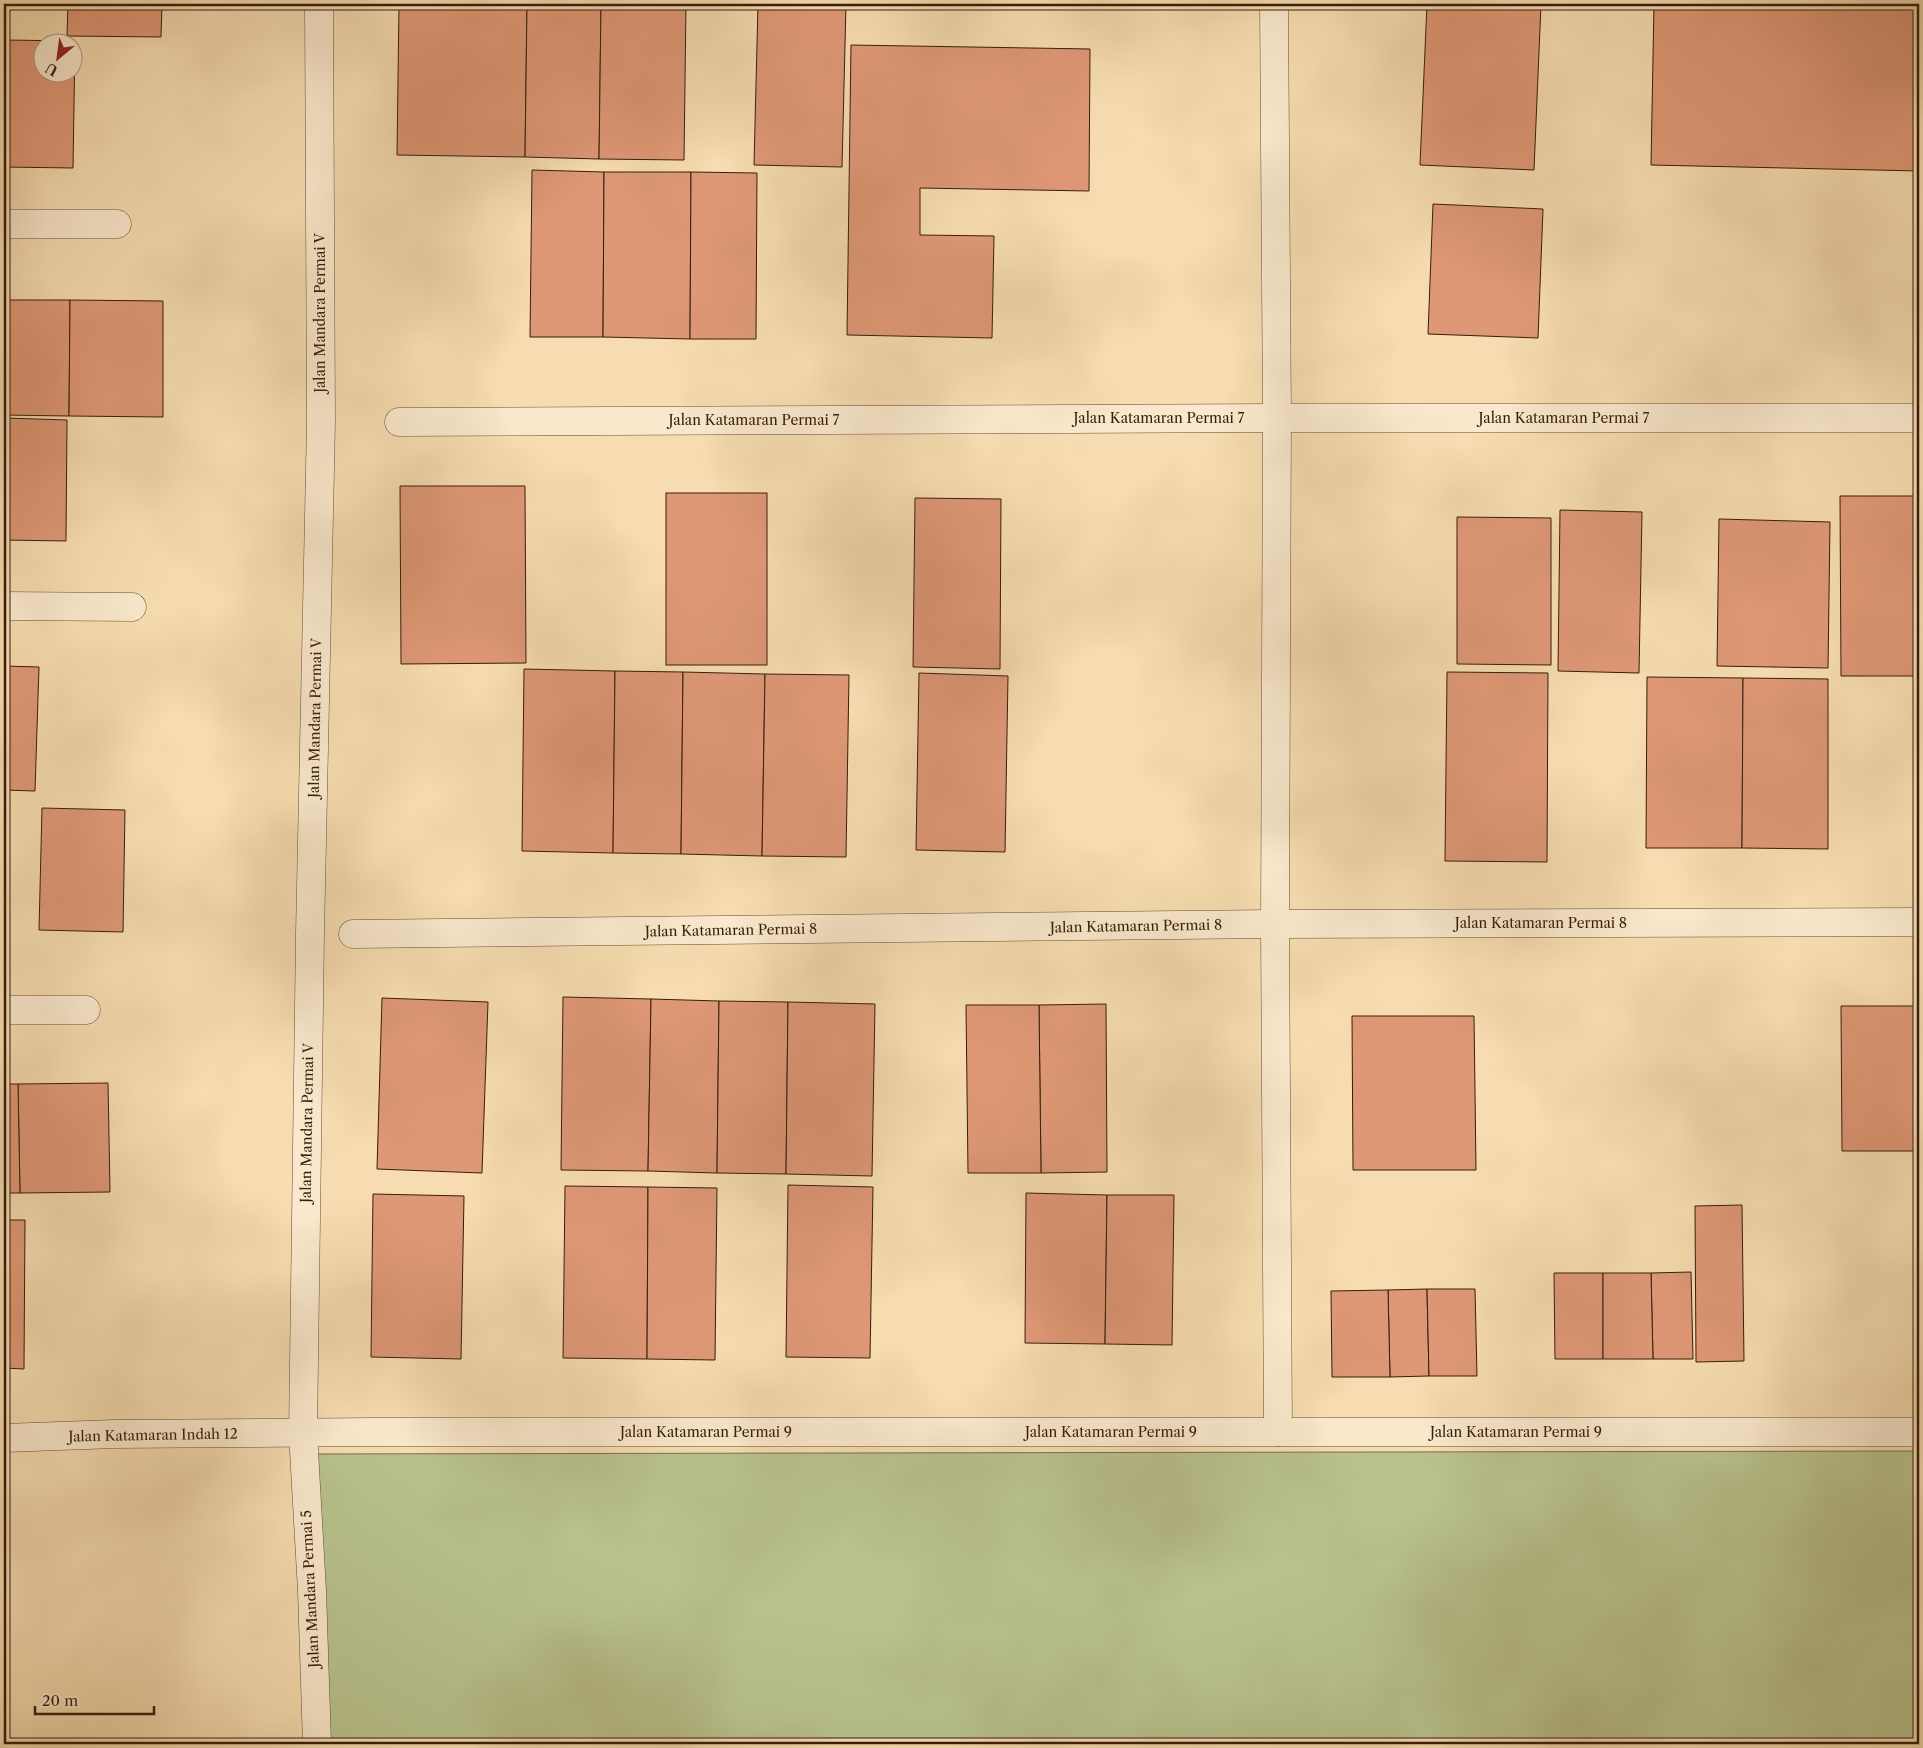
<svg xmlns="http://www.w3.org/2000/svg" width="1923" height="1748" font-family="'Libre Caslon Text',serif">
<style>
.green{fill:#b8c28e;stroke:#77704e}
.building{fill:#df9876;stroke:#361d0e;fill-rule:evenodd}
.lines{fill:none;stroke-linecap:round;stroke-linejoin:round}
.minor-casing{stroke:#664d36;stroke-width:29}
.minor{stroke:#f9e8cc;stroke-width:28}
.labels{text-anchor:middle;stroke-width:4;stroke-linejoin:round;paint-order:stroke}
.street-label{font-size:14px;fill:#361d0e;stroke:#f9e8cc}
</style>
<rect width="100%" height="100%" fill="#f6dcb0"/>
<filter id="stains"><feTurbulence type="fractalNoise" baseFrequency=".004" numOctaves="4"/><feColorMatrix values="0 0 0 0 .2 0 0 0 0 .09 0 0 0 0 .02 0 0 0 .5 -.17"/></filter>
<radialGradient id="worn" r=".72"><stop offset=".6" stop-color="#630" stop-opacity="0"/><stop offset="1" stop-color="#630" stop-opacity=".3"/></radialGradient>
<path class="green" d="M1919 1451V1744H308L307 1454Z"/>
<g class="building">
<path d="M68 4H162L161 37 67 36Z"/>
<path d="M399 4H527L525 157 397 155Z"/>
<path d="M527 4H601L599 159 525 157Z"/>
<path d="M601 4H686L684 160 599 159Z"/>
<path d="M758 4H846L842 167 754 165Z"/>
<path d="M1427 4H1541L1534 170 1420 165Z"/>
<path d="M1654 4H1919V171L1651 165Z"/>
<path d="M4 40 75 41 73 168 4 167ZM42 42H72V72H42Z"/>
<path d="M851 45 1090 49 1089 191 920 188V235L994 236 992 338 847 335Z"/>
<path d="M532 170 604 172 603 337H530Z"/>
<path d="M604 172H691L690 339 603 337Z"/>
<path d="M691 172 757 173 756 339H690Z"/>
<path d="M1433 204 1543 209 1538 338 1428 334Z"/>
<path d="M4 300H70L69 416 4 415Z"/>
<path d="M70 300 163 301V417L69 416Z"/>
<path d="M4 418 67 420 66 541 4 540Z"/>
<path d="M400 486H525L526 663 401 664Z"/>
<rect x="666" y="493" width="101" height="172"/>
<path d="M1840 496H1919V676H1841Z"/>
<path d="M915 498 1001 499 1000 669 913 667Z"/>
<path d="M1560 510 1642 512 1639 673 1558 671Z"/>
<path d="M1457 517 1551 518V665L1457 664Z"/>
<path d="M1719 519 1830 522 1828 668 1717 666Z"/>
<path d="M4 666 39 667 35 791 4 790Z"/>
<path d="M524 669 615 671 613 853 522 851Z"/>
<path d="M615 671 683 672 681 854 613 853Z"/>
<path d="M683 672 765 674 762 856 681 854Z"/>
<path d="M1447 672 1548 673 1547 862 1445 861Z"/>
<path d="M919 673 1008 676 1005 852 916 850Z"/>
<path d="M765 674 849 675 846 857 762 856Z"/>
<path d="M1647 677 1743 678 1742 848H1646Z"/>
<path d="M1743 678 1828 679V849L1742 848Z"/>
<path d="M42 808 125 810 123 932 39 930Z"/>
<path d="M563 997 651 999 648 1171 561 1170Z"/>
<path d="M382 998 488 1002 482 1173 377 1169Z"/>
<path d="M651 999 719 1001 717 1173 648 1171Z"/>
<path d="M719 1001 788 1002 786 1174 717 1173Z"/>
<path d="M788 1002 875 1004 872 1176 786 1174Z"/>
<path d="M1106 1004 1107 1172 1041 1173 1039 1005Z"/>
<path d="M966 1005H1039L1041 1173H968Z"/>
<path d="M1841 1006H1919V1151H1842Z"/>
<path d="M1352 1016H1474L1476 1170H1353Z"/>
<path d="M108 1083 110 1192 20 1193 18 1084Z"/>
<path d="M4 1084H18L20 1193H4Z"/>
<path d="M788 1185 873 1187 870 1358 786 1357Z"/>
<path d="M565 1186 648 1187 647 1359 563 1358Z"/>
<path d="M648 1187 717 1188 715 1360 647 1359Z"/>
<path d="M1026 1193 1107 1195 1105 1344 1025 1343Z"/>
<path d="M373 1194 464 1196 461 1359 371 1357Z"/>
<path d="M1107 1195H1174L1172 1345 1105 1344Z"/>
<path d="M1742 1205 1744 1361 1696 1362 1695 1206Z"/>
<path d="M4 1220H25L24 1369 4 1368Z"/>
<path d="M1691 1272 1693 1359H1653L1651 1273Z"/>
<path d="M1554 1273H1603V1359H1555Z"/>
<path d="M1603 1273H1651L1653 1359H1603Z"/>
<path d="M1427 1289 1429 1376 1390 1377 1388 1290Z"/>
<path d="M1427 1289H1475L1477 1376H1429Z"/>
<path d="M1388 1290 1390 1377H1332L1331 1291Z"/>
</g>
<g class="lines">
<g class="minor-casing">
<g id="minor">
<path d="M1274 4 1277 418 1275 924 1278 1432"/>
<path d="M4 224H117"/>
<path d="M399 422 1277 418H1919"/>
<path d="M4 606 132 607"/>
<path d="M353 934 1275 924 1919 922"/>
<path d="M4 1010H86"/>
<path d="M4 1438 114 1434 373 1432H1919"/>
<path d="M317 1744 312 1591 303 1433 310 934 321 422 319 4"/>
</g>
</g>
<use href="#minor" class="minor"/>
</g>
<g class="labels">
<g class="street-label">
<text transform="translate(320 313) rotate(-90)" y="5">Jalan Mandara Permai V</text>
<text x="1159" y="423">Jalan Katamaran Permai 7</text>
<text x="1564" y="423">Jalan Katamaran Permai 7</text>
<text x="754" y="425">Jalan Katamaran Permai 7</text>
<text transform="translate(315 718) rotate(-89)" y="5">Jalan Mandara Permai V</text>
<text x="1541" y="928">Jalan Katamaran Permai 8</text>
<text transform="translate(1136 926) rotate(-1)" y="5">Jalan Katamaran Permai 8</text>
<text transform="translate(731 930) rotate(-1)" y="5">Jalan Katamaran Permai 8</text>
<text transform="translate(307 1123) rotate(-89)" y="5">Jalan Mandara Permai V</text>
<text x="706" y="1437">Jalan Katamaran Permai 9</text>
<text x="1111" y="1437">Jalan Katamaran Permai 9</text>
<text x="1516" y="1437">Jalan Katamaran Permai 9</text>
<text transform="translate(153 1435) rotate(-1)" y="5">Jalan Katamaran Indah 12</text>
<text transform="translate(310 1589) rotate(-93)" y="5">Jalan Mandara Permai 5</text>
</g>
</g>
<rect width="1923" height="1748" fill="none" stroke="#f6dcb0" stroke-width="20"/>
<rect x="5" y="5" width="1913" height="1738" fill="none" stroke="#361d0e" stroke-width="2.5"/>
<rect x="10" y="10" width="1903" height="1728" fill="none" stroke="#361d0e"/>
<g transform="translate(58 58) rotate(209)"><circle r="24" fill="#f9e8cc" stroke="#ab9780"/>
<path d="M0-4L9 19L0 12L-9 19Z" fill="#8f2418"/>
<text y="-8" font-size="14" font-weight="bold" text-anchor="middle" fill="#361d0e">U</text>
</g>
<path d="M35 1706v8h119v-8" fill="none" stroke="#361d0e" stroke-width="2.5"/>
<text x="42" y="1706" font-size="15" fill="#361d0e" stroke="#f9e8cc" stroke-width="4" paint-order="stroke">20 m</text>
<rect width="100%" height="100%" filter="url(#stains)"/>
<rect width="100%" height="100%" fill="url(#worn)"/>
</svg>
